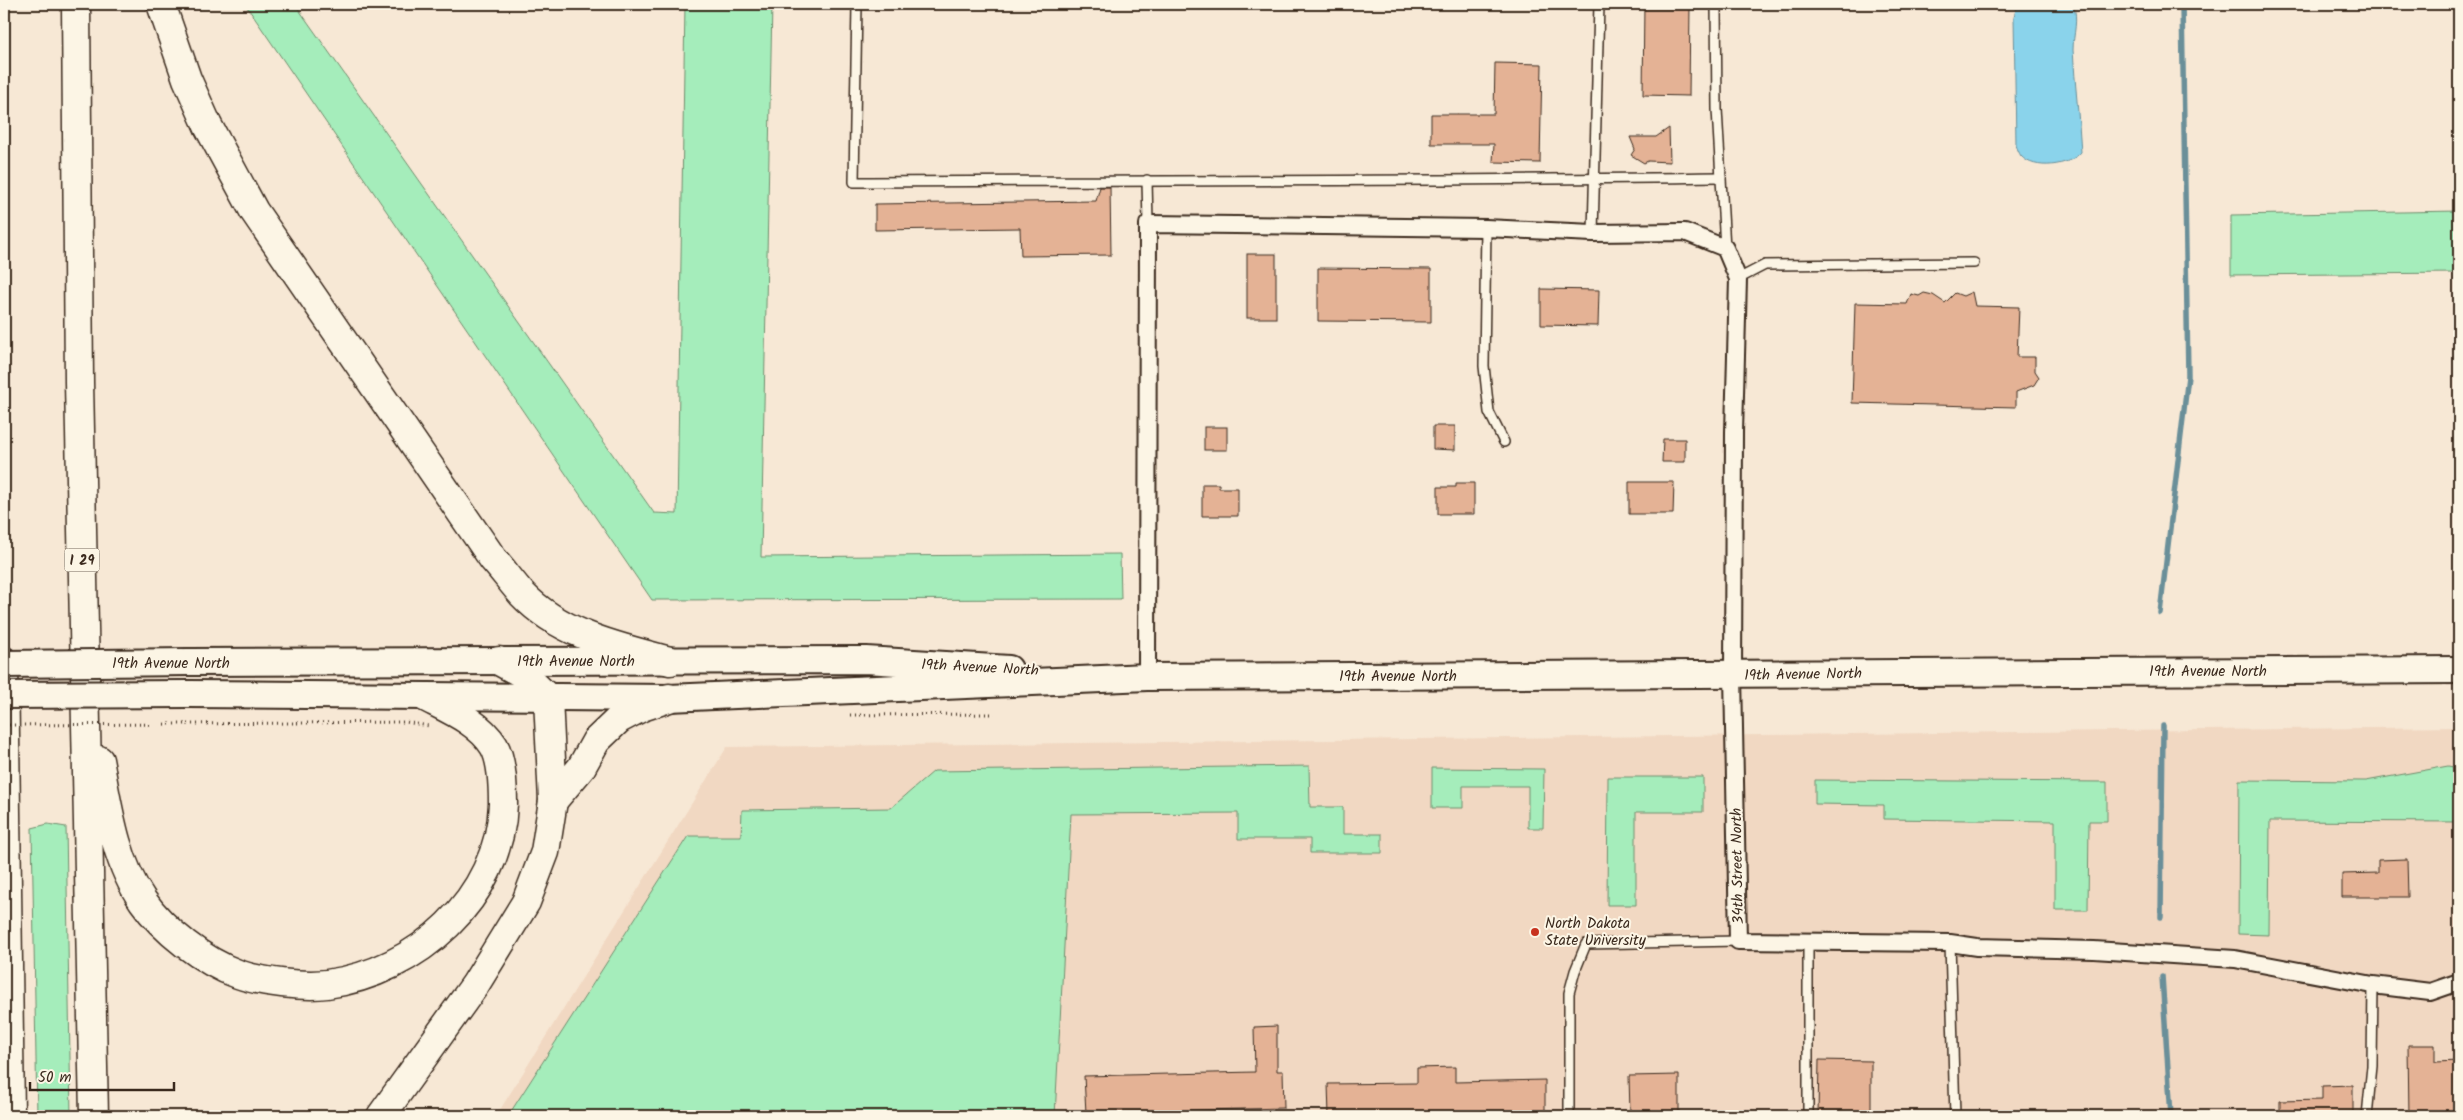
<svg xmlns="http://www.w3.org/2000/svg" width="2463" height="1120" font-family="Kalam,sans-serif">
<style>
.built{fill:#f1d8c2}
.green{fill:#a5edbb;stroke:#708c6c}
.water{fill:#8ad3eb;stroke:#6a8f99}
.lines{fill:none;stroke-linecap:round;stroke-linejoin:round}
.stream{stroke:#6a8f99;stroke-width:5.5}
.building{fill:#e4b295;stroke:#3b2a1e}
.service-casing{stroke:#3b2a1e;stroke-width:12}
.minor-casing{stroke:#3b2a1e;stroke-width:20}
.primary-casing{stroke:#3b2a1e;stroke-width:30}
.motorway-casing{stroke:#3b2a1e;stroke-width:31}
.path{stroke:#3b2a1e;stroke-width:3;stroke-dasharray:1 4;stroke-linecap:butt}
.service{stroke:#fcf5e5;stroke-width:9}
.minor{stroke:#fcf5e5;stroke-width:16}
.primary{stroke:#fcf5e5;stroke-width:26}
.motorway{stroke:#fcf5e5;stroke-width:28}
.primary-bridge-casing{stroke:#3b2a1e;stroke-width:30;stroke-linecap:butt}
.path-bridge{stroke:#3b2a1e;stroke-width:3;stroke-dasharray:1 4;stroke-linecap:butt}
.primary-bridge{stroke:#fcf5e5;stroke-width:26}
.poi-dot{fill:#c8321e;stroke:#fcf5e5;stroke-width:2}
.labels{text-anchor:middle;stroke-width:4;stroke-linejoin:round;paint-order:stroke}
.shield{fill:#fcf5e5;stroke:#75675a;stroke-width:1}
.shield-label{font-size:14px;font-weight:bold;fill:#3b2a1e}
.street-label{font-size:15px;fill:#3b2a1e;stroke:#fcf5e5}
.poi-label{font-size:15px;fill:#3b2a1e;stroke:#fcf5e5;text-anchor:start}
</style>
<rect width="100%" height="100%" fill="#f7e8d5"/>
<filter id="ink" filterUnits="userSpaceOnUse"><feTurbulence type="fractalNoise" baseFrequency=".02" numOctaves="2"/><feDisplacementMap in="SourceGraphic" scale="10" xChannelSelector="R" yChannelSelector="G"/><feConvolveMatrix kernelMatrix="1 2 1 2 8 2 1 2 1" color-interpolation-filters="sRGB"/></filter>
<g filter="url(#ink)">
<path class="built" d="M2459 727V1116H496L727 747Z"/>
<g class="green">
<path d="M245 4H295L654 513 677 514 685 4H772L761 557 1120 554 1121 599 652 600Z"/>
<path d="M2459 211V273L2231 275V215Z"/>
<path d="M1309 766 1310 807H1343V834H1382V853H1310V839H1238V813L1071 814 1055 1116H508L688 836H741L742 810 891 808 934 771Z"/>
<path d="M2448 766 2459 768V822L2270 821 2269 935 2238 934 2239 780 2366 781Z"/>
<path d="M1432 768 1544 769 1543 828H1528V786H1463V808H1432Z"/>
<path d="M1608 777H1703V812H1636V905H1607Z"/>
<path d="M1815 780 2107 782V821H2089L2088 910H2055V821L1884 819V805L1815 804Z"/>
<path d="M48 824 66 827 71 1116H37L32 828Z"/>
</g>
<path class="water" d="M2018 4H2073C2079 19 2073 34 2073 50 2075 84 2079 118 2081 152 2070 166 2034 171 2021 156 2019 153 2017 148 2016 145L2014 16Z"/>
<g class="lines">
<g class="stream">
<path d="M2160 613 2188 376 2182 4"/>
<path d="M2161 917 2163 726"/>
<path d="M2162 976 2171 1116"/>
</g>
</g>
<g class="building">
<path d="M1644 4H1690L1689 96 1643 95Z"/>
<path d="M1495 63 1542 64 1540 163 1493 162 1494 144H1431V114H1494Z"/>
<path d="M1669 128 1670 162 1648 161 1644 163 1631 155 1635 149 1630 137H1656Z"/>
<path d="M1100 187H1110L1111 255 1021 256 1020 228 875 230V204L1096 201Z"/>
<rect x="1247" y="254" width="29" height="64"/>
<path d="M1318 268 1431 269V322L1318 321Z"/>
<path d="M1541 289 1599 290 1598 326 1541 325Z"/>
<path d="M1972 292 1975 306 2019 307 2017 357H2035V371L2039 377 2034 385 2016 392V407L1852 403 1855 303 1907 304 1911 294 1919 296 1924 293 1933 295 1945 303 1955 293 1963 296Z"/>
<path d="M1433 426H1455V450L1433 449Z"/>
<rect x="1204" y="427" width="23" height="23"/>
<path d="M1663 439H1685V462H1662Z"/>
<path d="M1629 482H1674L1673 514H1629Z"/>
<path d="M1456 483H1474V514H1438V487H1456Z"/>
<path d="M1202 484H1219V488H1238V516H1202Z"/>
<path d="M2407 859 2408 897H2342V874L2378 873V860Z"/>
<path d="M1277 1026V1071H1283L1284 1108 1086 1113 1084 1076 1255 1072 1254 1027Z"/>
<path d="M2408 1045H2435V1062L2459 1061V1116H2409Z"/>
<path d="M1819 1060 1871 1061V1116H1818Z"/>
<path d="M1455 1067V1082L1545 1080V1116H1329L1328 1084 1417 1083V1068Z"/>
<path d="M1679 1075V1112L1630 1113 1629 1076Z"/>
<path d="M2353 1085V1116H2280V1101L2322 1100V1086Z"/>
</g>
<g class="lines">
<g class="service-casing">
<g id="service">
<path d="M857 4 854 182C1143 180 1432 182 1721 177"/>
<path d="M1716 4 1717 109 1725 248"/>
<path d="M1147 180 1148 224"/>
<path d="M1486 228 1484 366 1489 412 1504 442"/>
<path d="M1593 233 1599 4"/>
<path d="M1738 279 1765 265 1974 263"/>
<path d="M1808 940V1116"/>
<path d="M1950 943 1955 1116"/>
<path d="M1569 1116V993L1575 971 1586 944 1738 941"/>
<path d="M2367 1116 2372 1066 2373 985"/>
</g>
</g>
<g class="minor-casing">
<path id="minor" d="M1147 677 1148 224 1486 228 1593 233 1685 232 1725 248 1738 279 1734 432 1733 674 1738 941 1950 943 1977 947 2094 950 2235 959 2373 985 2430 992 2459 982"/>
</g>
<g class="primary-casing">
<g id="primary">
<path d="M189 662 866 660 1009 669"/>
<path d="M189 694 669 698 1147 677 2459 670"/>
</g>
</g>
<g class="motorway-casing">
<g id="motorway">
<path d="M76 4 79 382 94 1116"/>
<path d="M161 4 187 79 208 126 254 211 493 559C503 570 512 583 522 594 561 635 618 647 670 661"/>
<path d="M4 661 10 1116"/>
<path d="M99 760C108 807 115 861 143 901 163 930 204 962 238 974 260 982 304 987 327 984 417 972 500 898 503 804 503 788 502 760 494 746 479 722 450 710 425 697"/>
<path d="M553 801 581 768 596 741 619 719 642 707 669 698"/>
<path d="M381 1116 475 985 526 902 545 852 553 801 548 698 523 674 499 661"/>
</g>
</g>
<g class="path">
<path d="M850 715 995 714"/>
<path d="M187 724 405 722 429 726"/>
</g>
<use href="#service" class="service"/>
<use href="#minor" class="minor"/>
<use href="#primary" class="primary"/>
<use href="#motorway" class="motorway"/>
<g class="primary-bridge-casing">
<g id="primary-bridge">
<path d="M4 664 189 662"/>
<path d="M4 695 189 694"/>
</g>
</g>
<path class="path-bridge" d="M4 725 187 724"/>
<use href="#primary-bridge" class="primary-bridge"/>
</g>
</g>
<circle class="poi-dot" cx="1535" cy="932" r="5"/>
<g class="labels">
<rect class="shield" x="64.5" y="548.5" width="35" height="23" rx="4"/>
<g class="shield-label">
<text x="82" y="565">I 29</text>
</g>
<g class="street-label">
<text x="576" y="666">19th Avenue North</text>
<text x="171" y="668">19th Avenue North</text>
<text transform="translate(980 667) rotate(3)" y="5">19th Avenue North</text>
<text x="2208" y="676">19th Avenue North</text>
<text transform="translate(1803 674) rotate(-1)" y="5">19th Avenue North</text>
<text x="1398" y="681">19th Avenue North</text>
<text transform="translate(1737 866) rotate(-91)" y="5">34th Street North</text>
</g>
<g class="poi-label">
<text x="1545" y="928">North Dakota<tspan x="1545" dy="17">State University</tspan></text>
</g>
</g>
<rect width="2463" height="1120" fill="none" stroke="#fcf5e5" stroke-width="20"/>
<rect x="10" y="10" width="2443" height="1100" fill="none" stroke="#3b2a1e" stroke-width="2" filter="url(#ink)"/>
<path d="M30 1082v8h144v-8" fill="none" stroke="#3b2a1e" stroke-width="2.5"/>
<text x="38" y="1082" font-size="15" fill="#3b2a1e" stroke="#fcf5e5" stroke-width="4" paint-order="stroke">50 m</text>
</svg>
